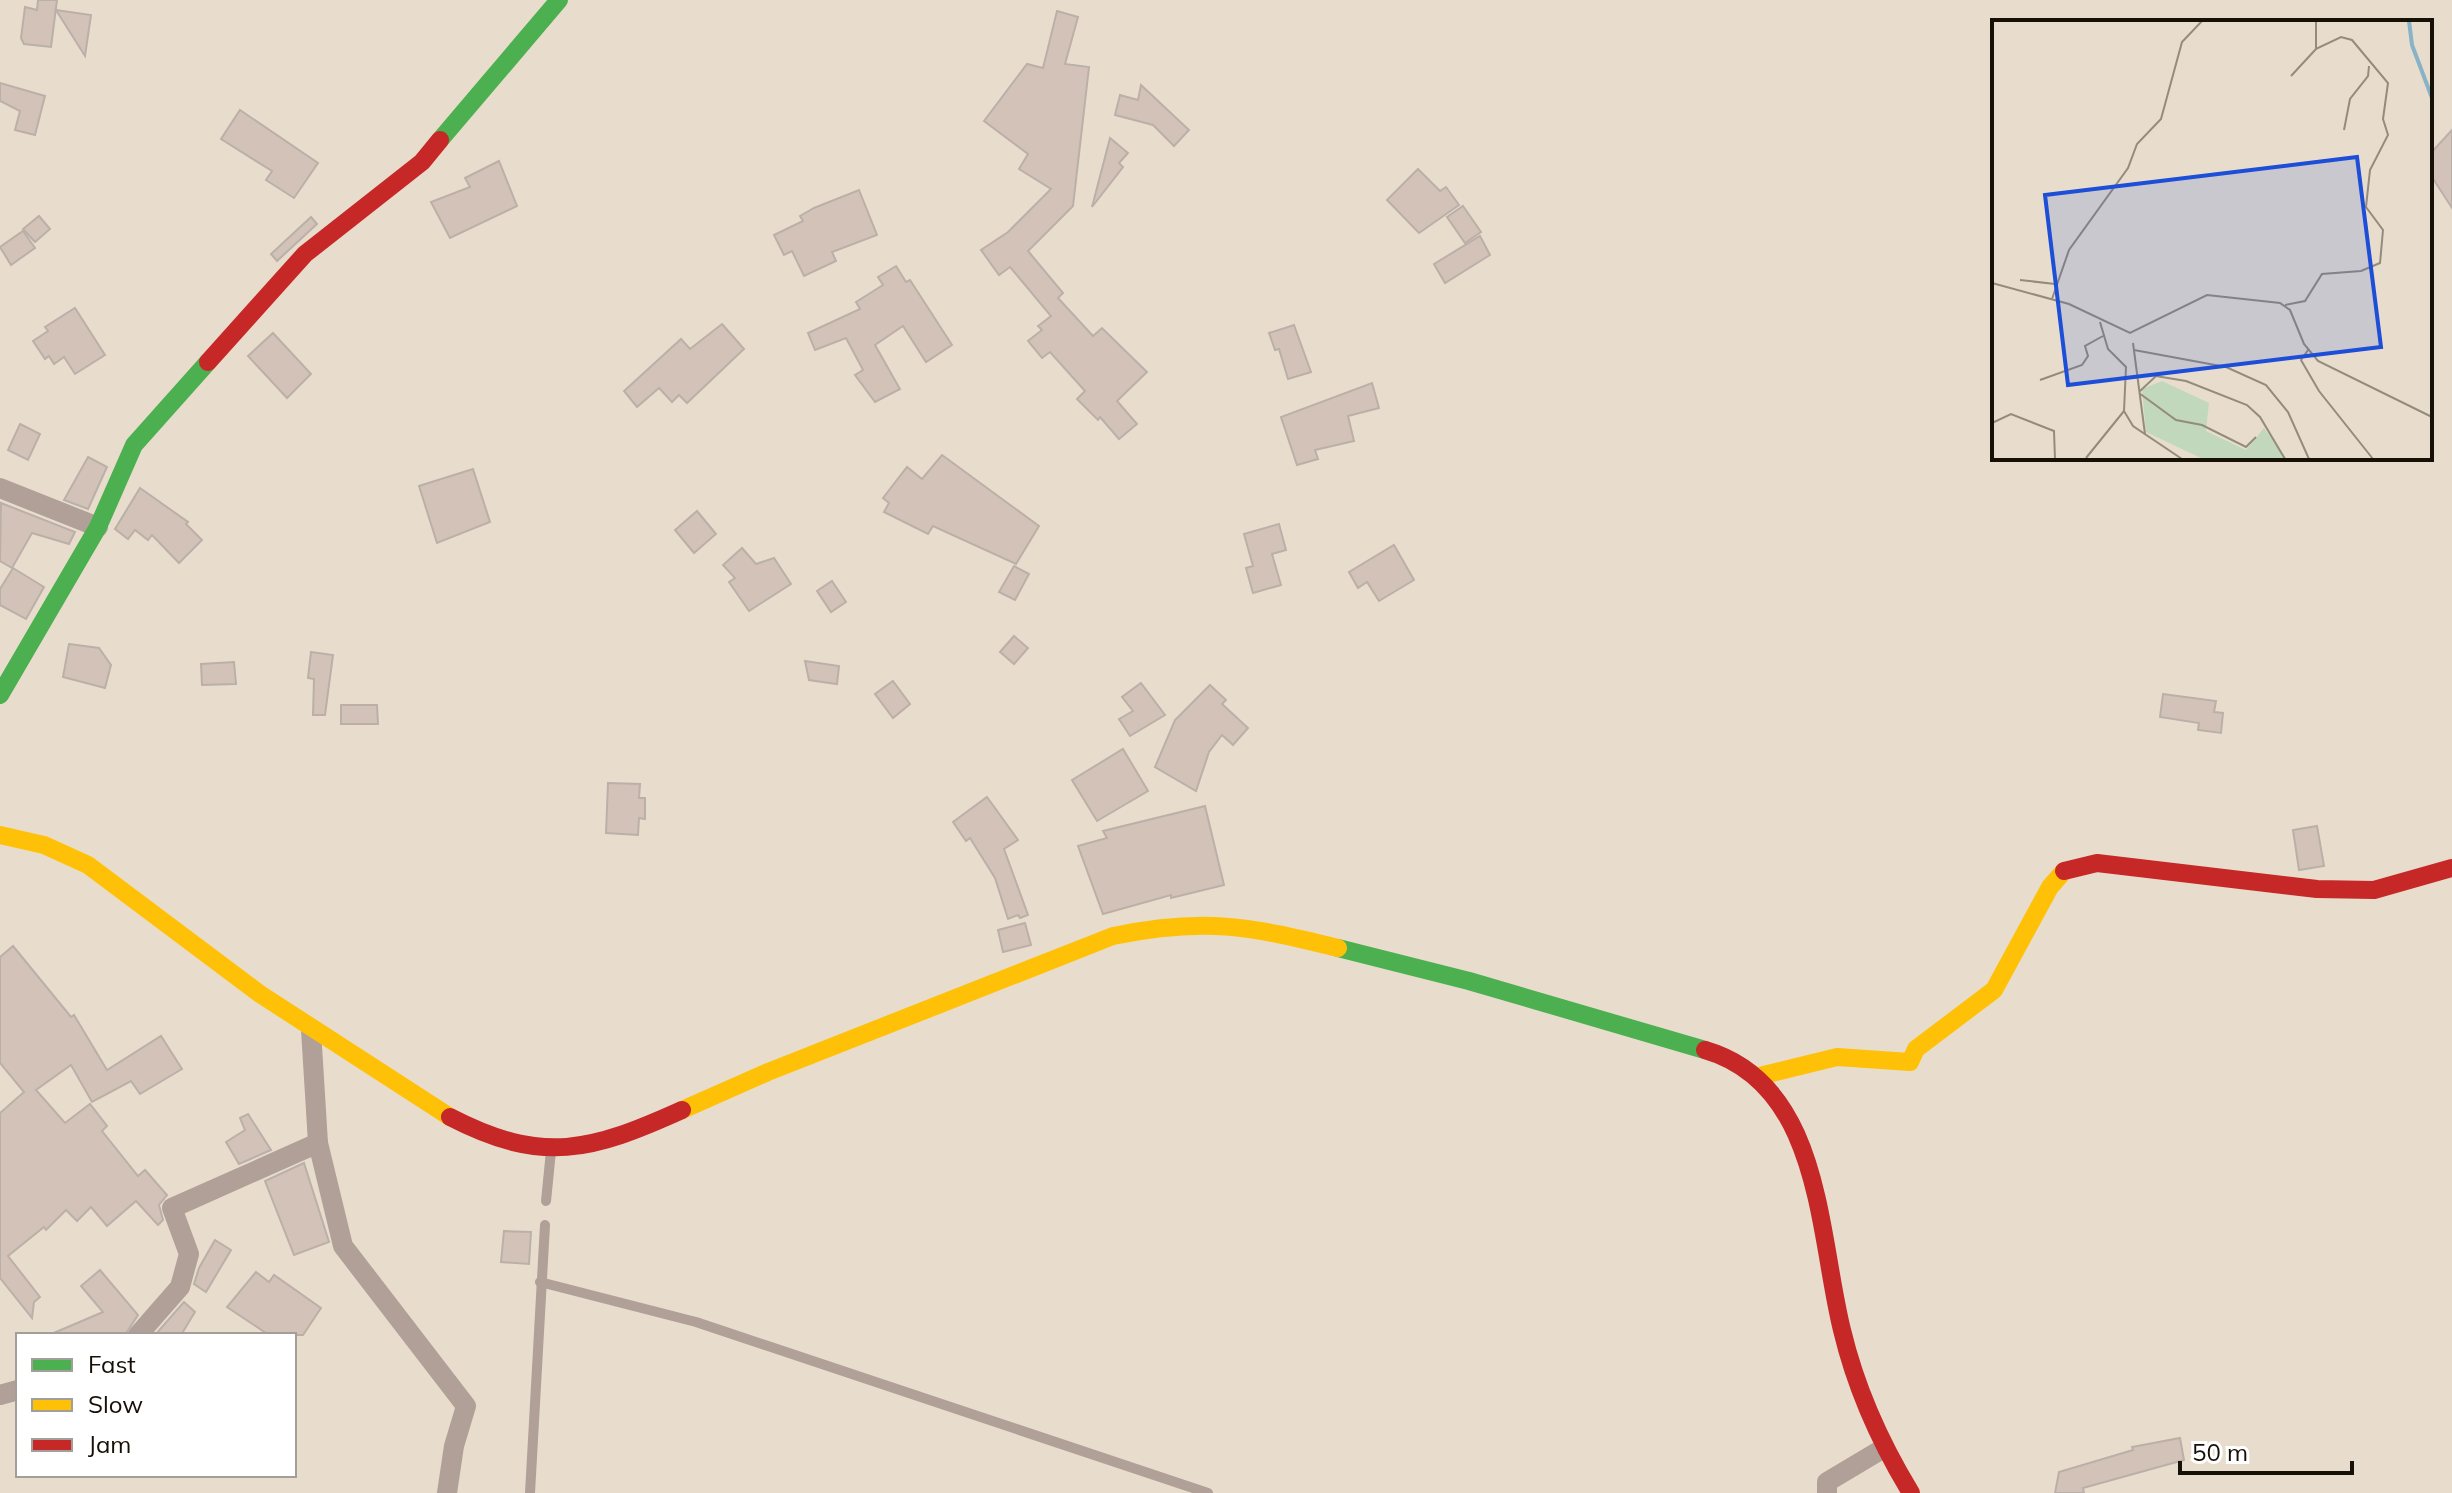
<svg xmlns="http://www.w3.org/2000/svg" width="2452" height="1493" font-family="Mulish,sans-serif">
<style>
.building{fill:#d3c2b8;stroke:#bbb0a8;stroke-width:2}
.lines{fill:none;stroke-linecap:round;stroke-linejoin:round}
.lane{stroke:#b0a097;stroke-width:10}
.street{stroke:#b0a097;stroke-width:20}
.fast{stroke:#4caf50;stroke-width:18}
.slow{stroke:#ffc107;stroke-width:18}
.jam{stroke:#c62828;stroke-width:18}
.inset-river{fill:none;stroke:#88b2c5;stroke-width:4}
.inset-road{fill:none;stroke:#948b7d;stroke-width:2}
.view{fill:#1d4ed8;fill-opacity:0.15;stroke:#1d4ed8;stroke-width:4}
.inset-edge{fill:none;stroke:#171006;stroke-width:4}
</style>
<rect width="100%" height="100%" fill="#e8ddcd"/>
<g class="building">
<path d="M38 0H57L51 47 24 44 21 38 25 7 37 10Z"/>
<path d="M56 10 91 15 85 56Z"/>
<path d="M1057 11 1078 17 1065 64 1089 67 1073 206 1028 251 1063 293 1058 298 1093 336 1102 328 1147 372 1117 401 1137 424 1119 439 1100 417 1098 420 1077 399 1085 391 1050 352 1042 358 1028 341 1042 330 1038 326 1051 316 1010 267 999 275 981 250 1008 232 1051 189 1019 169 1028 154 984 121 1027 64 1043 68Z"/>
<path d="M0 83 45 96 35 135 15 130 20 111 0 101Z"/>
<path d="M1141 85 1189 130 1174 146 1153 125 1115 115 1120 95 1138 100Z"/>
<path d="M240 110 318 163 294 198 266 180 272 171 221 139Z"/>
<path d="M2452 130V208L2430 174V154Z"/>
<path d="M1110 138 1128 153 1119 163 1123 167 1092 207Z"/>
<path d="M499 161 517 206 450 238 431 202 470 187 465 178Z"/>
<path d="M1418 169 1440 191 1446 187 1459 205 1419 233 1387 200Z"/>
<path d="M859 190 877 235 832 252 836 261 804 276 792 251 784 255 774 235 803 221 800 216 814 208Z"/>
<path d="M1463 206 1481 232 1465 243 1447 217Z"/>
<path d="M39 216 50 229 35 242 23 229Z"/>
<path d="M311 217 317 224 277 261 271 254Z"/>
<path d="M23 231 35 248 11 265 0 247Z"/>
<path d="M1480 236 1490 255 1445 283 1434 264Z"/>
<path d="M896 266 906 282 910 280 952 345 926 362 903 326 875 345 900 389 875 402 855 375 863 370 846 338 815 350 808 333 860 309 856 302 883 285 878 277Z"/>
<path d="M75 308 105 355 75 374 64 357 54 364 49 356 45 359 33 341 48 331 45 327Z"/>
<path d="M722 324 744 349 687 403 679 395 672 402 659 388 637 407 624 391 681 339 690 349Z"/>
<path d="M1294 325 1311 372 1288 379 1279 349 1275 350 1269 333Z"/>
<path d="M273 333 311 374 287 398 248 356Z"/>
<path d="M1372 383 1379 408 1348 416 1354 441 1315 450 1318 459 1297 465 1281 417Z"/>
<path d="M20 424 40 434 28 460 8 450Z"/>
<path d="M942 455 1039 526 1016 564 933 526 928 534 884 512 889 503 883 498 907 467 922 479Z"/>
<path d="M88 457 107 467 88 509 64 500Z"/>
<path d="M473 469 490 522 437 543 419 486Z"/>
<path d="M140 488 188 522 186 524 202 540 179 563 152 535 148 540 135 530 128 539 115 529Z"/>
<path d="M1 503 75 532 69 544 32 533 12 568 0 561Z"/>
<path d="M697 511 716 534 694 553 675 530Z"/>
<path d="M1279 524 1286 550 1272 554 1281 585 1253 593 1246 568 1253 566 1244 534Z"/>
<path d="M1394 545 1414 580 1379 601 1367 582 1358 588 1349 572Z"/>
<path d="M742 548 756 564 774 558 791 584 749 611 729 582 735 578 723 565Z"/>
<path d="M1014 566 1029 574 1015 600 999 592Z"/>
<path d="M13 568 44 587 26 619 0 605V589Z"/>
<path d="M832 581 846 602 831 612 817 591Z"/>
<path d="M1014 636 1028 648 1014 664 1000 652Z"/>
<path d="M69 644 99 648 111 665 105 688 63 677Z"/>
<path d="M311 652 333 655 325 715H313L314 679 308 678Z"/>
<path d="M805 661 839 666 837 684 809 680Z"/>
<path d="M234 662 236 684 202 685 201 664Z"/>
<path d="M893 681 910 704 893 718 875 694Z"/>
<path d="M1141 683 1165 715 1130 736 1119 719 1133 711 1122 697Z"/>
<path d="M1210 685 1226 700 1222 704 1248 728 1233 745 1222 735 1209 752 1196 791 1155 767 1175 720Z"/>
<path d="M2163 694 2216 701 2214 712 2223 713 2221 733 2198 730 2199 723 2160 717Z"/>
<path d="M341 705H377L378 724H341Z"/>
<path d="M1123 749 1148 791 1097 821 1072 780Z"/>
<path d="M608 783 640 784 639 798H645V819L639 818 638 835 606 833Z"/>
<path d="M987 797 1018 840 1004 849 1028 915 1020 918 1018 915 1008 919 995 878 970 838 966 841 953 822Z"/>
<path d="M1205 806 1224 885 1171 898V895L1103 914 1078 846 1107 838 1103 831Z"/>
<path d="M2317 826 2324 866 2299 870 2293 830Z"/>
<path d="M1025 923 1031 945 1003 952 998 930Z"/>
<path d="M13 946 71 1017 74 1015 107 1070 161 1036 182 1069 140 1094 131 1081 92 1102 71 1065 36 1090 65 1123 90 1104 107 1126 102 1131 138 1176 145 1170 167 1195 159 1205 163 1220 158 1225 136 1201 107 1226 91 1207 77 1221 66 1210 46 1230 44 1227 8 1256 40 1297 34 1302 32 1318 0 1278V1113L24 1092 0 1063V957Z"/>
<path d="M248 1114 271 1150 239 1164 226 1142 245 1130 240 1118Z"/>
<path d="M304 1163 329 1242 294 1255 265 1181Z"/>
<path d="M504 1231 531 1232 529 1264 501 1262Z"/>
<path d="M215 1240 231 1250 206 1292 194 1284 199 1268Z"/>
<path d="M100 1270 138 1315 125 1335H49L103 1312 81 1286Z"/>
<path d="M256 1272 269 1282 274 1275 321 1308 303 1335H269L227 1307Z"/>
<path d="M184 1302 195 1312 181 1335H155Z"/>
<path d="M2180 1438 2184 1460 2083 1488 2084 1493H2055L2059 1472 2133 1450 2132 1447Z"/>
</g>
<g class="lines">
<g class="lane">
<path d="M546 1201 551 1151"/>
<path d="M540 1282 696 1322 1208 1493"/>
<path d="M530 1493 545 1225"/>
</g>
<g class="street">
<path d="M0 488 98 527"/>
<path d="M311 1030 318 1143 343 1246 466 1406 454 1446 447 1493"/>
<path d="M138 1335 180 1287 189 1254 172 1208 318 1143"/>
<path d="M0 1395 18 1390"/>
<path d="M1827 1493V1482L1884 1448"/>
</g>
<g class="fast">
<path d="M440 140 559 0"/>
<path d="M0 695 98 527 134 445 208 362"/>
<path d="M1338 948 1469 981 1705 1050"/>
</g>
<g class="slow">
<path d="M0 835 44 845 88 865 260 994 450 1117"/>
<path d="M1755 1077 1837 1057 1910 1062 1916 1049 1994 990 2050 887 2064 871"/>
<path d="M682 1110 768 1072 1113 936C1205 917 1248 926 1338 948"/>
</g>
<g class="jam">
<path d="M208 362 305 254 422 162 440 140"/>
<path d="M2064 871 2097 863 2317 889 2374 890 2452 868"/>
<path d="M1705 1050C1822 1084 1818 1234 1842 1330 1856 1389 1880 1442 1911 1493"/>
<path d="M450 1117C543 1165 591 1151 682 1110"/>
</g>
</g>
<g transform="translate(1992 20)">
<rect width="440" height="440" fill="#e8ddcd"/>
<path d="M170 361 217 383 214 411 254 430 272 408 295 439H211L154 412 150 369Z" fill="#c2d8bc"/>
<path class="inset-river" d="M417 1 420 25 440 78"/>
<path class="inset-road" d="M299 56 324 29M352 110 358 79 376 56 377 46M28 260 63 264M0 263 77 284 138 313 215 275 288 283 298 290 312 324 326 341 440 397M60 279 77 230 136 148 145 124 169 99 190 22 210 1M293 285 313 281 330 254 369 251 388 243 391 210 374 187 378 150 396 115 391 99 396 63 360 20 349 17 324 29V1M108 302 116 329 134 347 132 391 141 406 190 439M141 323 153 414M142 330 234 347 274 365 296 392 317 439M316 330 309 340 327 371 381 439M48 360 90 345 96 336 93 326 111 316M147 372 164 356 194 361 255 385 268 397 293 439M147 373 184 400 210 405 254 427 264 417M0 403 19 394 62 411 63 439M94 438 132 391"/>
<path class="view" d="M365 137 389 327 76 365 53 175Z"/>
<rect width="440" height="440" class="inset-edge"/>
</g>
<rect x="16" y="1333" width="280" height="144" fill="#ffffff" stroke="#a29f9b" stroke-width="2"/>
<rect x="32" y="1359" width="40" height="12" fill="#4caf50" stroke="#a29f9b" stroke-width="2"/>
<text x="88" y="1373" font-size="24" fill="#171006">Fast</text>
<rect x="32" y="1399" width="40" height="12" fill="#ffc107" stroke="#a29f9b" stroke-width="2"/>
<text x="88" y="1413" font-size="24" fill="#171006">Slow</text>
<rect x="32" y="1439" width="40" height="12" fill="#c62828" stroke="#a29f9b" stroke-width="2"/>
<text x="88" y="1453" font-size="24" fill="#171006">Jam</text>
<path d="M2180 1461v12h172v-12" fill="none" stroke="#171006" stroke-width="4"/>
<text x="2192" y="1461" font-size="24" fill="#171006" stroke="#ffffff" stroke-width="6" paint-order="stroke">50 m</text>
</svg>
